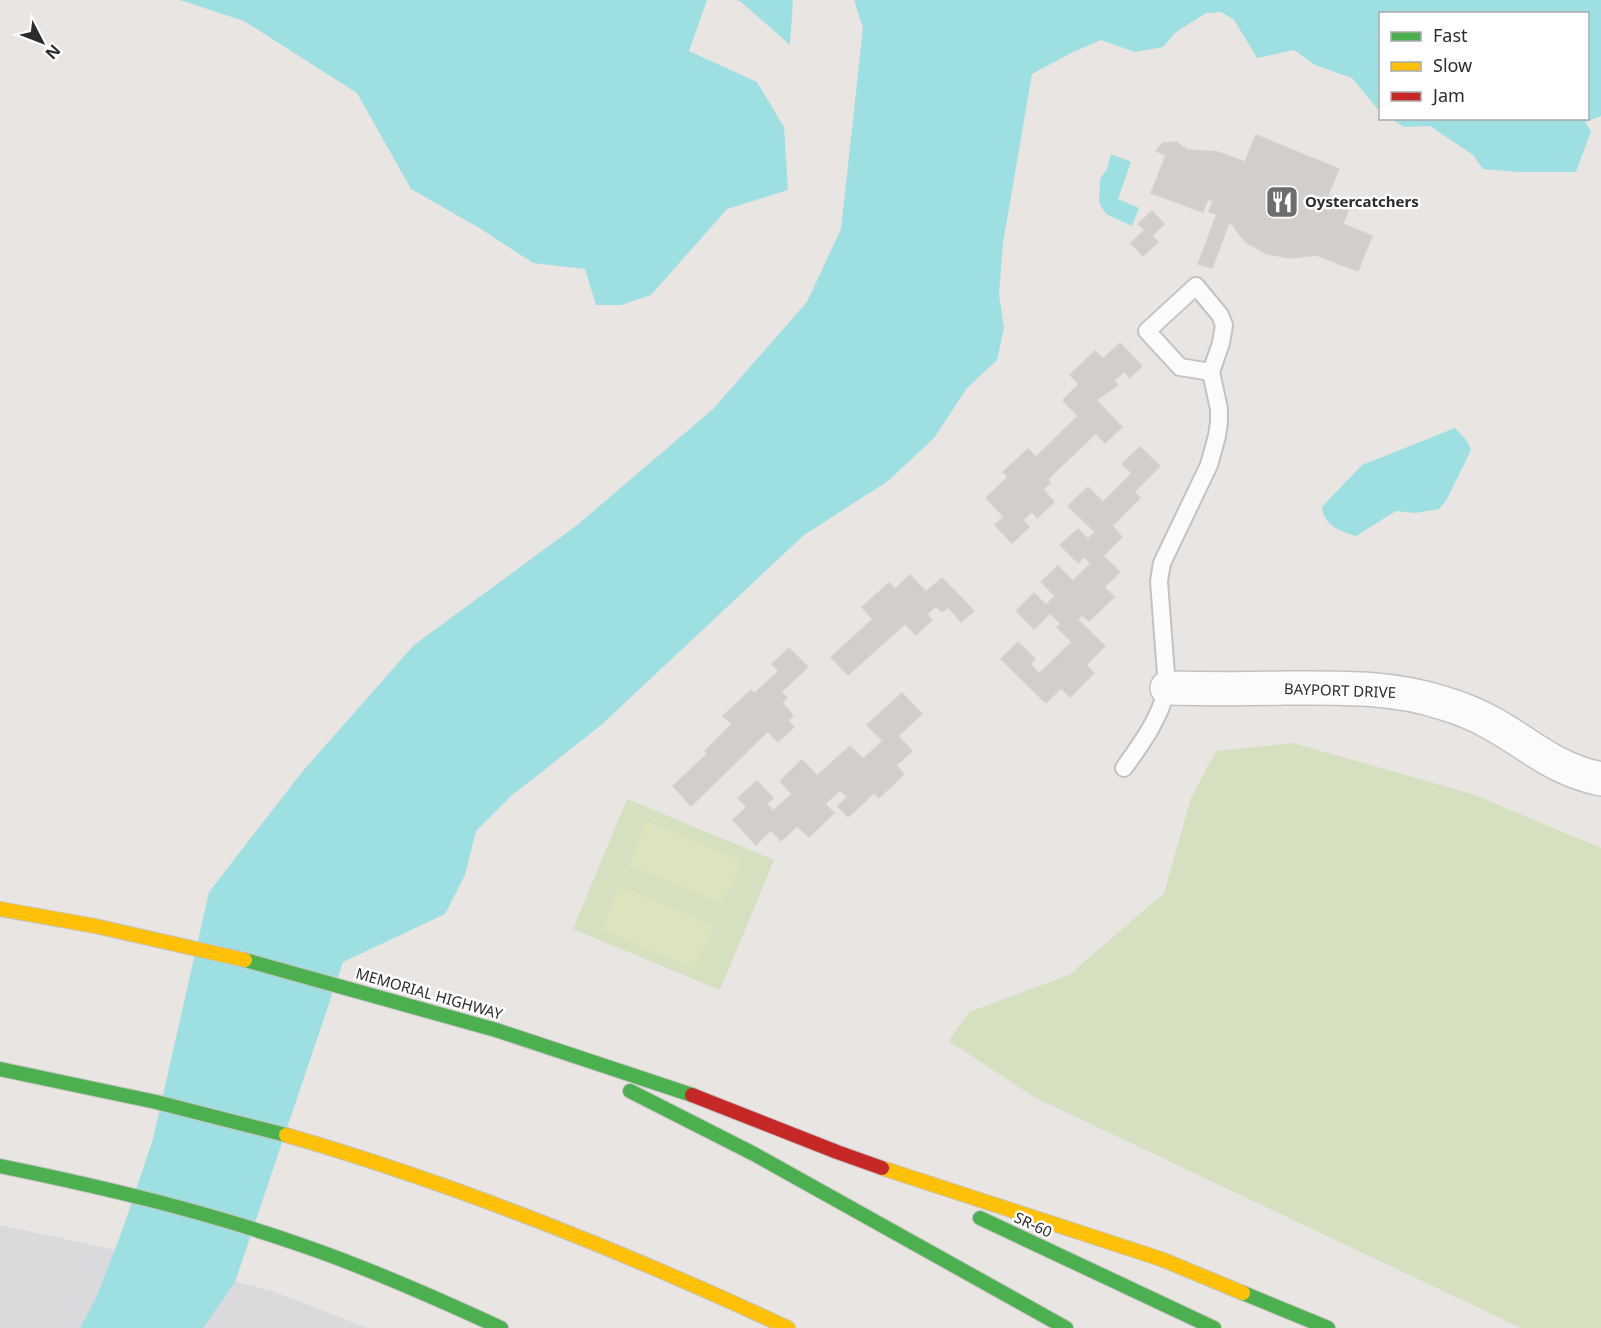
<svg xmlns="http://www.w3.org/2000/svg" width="1601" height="1328" font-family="'Noto Sans',sans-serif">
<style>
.airport{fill:#dadadd}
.green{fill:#d4e0bf}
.pitch{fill:#dde3bd}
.water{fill:#9edfe2}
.building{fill:#d1cecb;stroke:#d4d1ce;stroke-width:1.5}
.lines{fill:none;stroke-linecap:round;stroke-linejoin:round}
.lane-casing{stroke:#c3c2c2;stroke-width:20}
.street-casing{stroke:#c3c2c2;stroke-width:36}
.fast-casing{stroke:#c5c3c2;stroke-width:16}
.slow-casing{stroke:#c5c3c2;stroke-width:16}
.jam-casing{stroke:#c5c3c2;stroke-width:16}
.lane{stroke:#fcfbfb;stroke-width:16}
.street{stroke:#fcfbfb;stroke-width:33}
.fast{stroke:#4caf50;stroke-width:14}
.slow{stroke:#ffc107;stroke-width:14}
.jam{stroke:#c62828;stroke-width:14}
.labels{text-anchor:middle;stroke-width:5;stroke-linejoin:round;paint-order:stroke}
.poi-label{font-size:15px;font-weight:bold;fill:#2c2c2c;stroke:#fff;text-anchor:start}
.street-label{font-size:15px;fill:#2c2c2c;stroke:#fff}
</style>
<rect width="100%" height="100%" fill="#e9e5e2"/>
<path class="airport" d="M0 1225 129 1253 272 1291 368 1328H0Z"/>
<g class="green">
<path d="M1293 743 1472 794 1601 848V1328H1521L1034 1097 949 1041 969 1012 1069 975 1164 893 1191 798 1216 751Z"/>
<path d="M627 799 774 860 720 990 573 929Z"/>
</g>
<g class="pitch">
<path d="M647 821 741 861 723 904 629 865Z"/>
<path d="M620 886 714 926 695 969 601 929Z"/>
</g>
<g class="water">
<path d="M180 0H707L689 51 757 82 784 127 788 190 727 209 651 295 621 305H596L585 269 533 263 481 229 411 189 357 93 244 21Z"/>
<path d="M736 0H793L790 45 740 1Z"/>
<path d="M854 0H1601V116L1585 122 1591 131 1576 172H1519L1483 169 1473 155 1430 126 1404 127 1391 119 1588 118V14H1380V112L1352 78 1315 65 1294 50 1257 58 1234 20 1221 12 1206 13 1176 32 1163 47 1135 52 1101 40 1071 53 1032 74 1003 243 999 294 1004 328 997 360 967 388 934 438 888 481 804 535 600 726 511 796 476 831 465 875 445 914 343 962 235 1282 203 1328H80L97 1296 122 1231 153 1139 209 892 302 772 414 645 576 526 713 409 807 302 841 229 863 28Z"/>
<path d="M1111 154 1131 162 1118 199 1139 208 1132 226 1106 214 1099 203 1100 179 1107 169Z"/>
<path d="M1455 428 1467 441 1471 450 1447 499 1439 509 1415 513 1396 511 1356 536C1340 531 1324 526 1322 507L1362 465Z"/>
</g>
<g class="building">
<path d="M1256 135 1339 169 1328 195 1351 203 1343 224 1372 236 1358 271 1316 255 1291 258 1267 254 1247 243 1239 234 1233 225 1238 211 1208 199 1203 212 1151 193 1166 155 1156 151 1163 143 1176 142 1188 150 1218 152 1245 162Z"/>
<path d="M1213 201 1238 211 1233 225 1229 223 1212 268 1198 264 1217 214 1209 212Z"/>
<path d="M1152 211 1164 224 1152 236 1158 242 1143 256 1131 243 1145 230 1138 224Z"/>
<path d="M1120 343 1142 366 1130 378 1124 371 1114 381 1118 385 1096 400 1122 427 1105 443 1096 433 1048 479 1050 483 1043 489 1054 502 1037 518 1032 511 1023 520 1029 527 1012 543 995 525 1004 517 986 498 1008 477 1003 472 1028 449 1036 457 1078 416 1063 400 1079 384 1070 375 1095 351 1103 359Z"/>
<path d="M1140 447 1160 466 1134 492 1140 498 1112 526 1122 537 1103 556 1120 572 1104 587 1114 597 1089 621 1082 615 1077 619 1105 646 1086 665 1094 673 1070 697 1061 688 1046 703 1001 659 1018 642 1035 659 1030 664 1039 674 1072 642 1057 627 1061 624 1050 613 1034 629 1016 611 1034 593 1046 605 1055 596 1041 582 1058 566 1073 581 1091 563 1084 557 1078 563 1060 545 1078 529 1088 539 1095 532 1068 506 1088 487 1103 502 1132 473 1122 464Z"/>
<path d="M910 575 926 592 942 578 974 611 961 622 948 607 942 612 936 606 927 614 932 620 916 635 905 624 848 675 831 657 873 619 862 607 889 583 895 589Z"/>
<path d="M789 648 808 667 781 692 787 698 782 703 793 715 788 721 794 727 778 742 768 731 691 806 673 786 707 754 705 751 732 724 723 716 751 690 754 694 779 671 772 664Z"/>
<path d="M902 693 922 714 898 736 912 751 896 765 904 774 879 798 874 793 848 817 838 806 847 797 840 790 825 804 834 813 809 837 797 826 781 841 771 830 756 845 733 820 747 807 738 798 757 781 773 798 767 804 773 811 792 794 780 781 802 760 817 776 850 746 863 759 883 741 867 725Z"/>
</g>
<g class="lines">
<g class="lane-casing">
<path id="lane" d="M1124 768C1142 743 1160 718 1167 688L1159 581 1162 563 1209 465 1217 436 1219 422V409L1211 372 1221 343 1224 325 1220 315 1196 286 1147 331 1180 367 1211 372"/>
</g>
<g class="street-casing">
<path id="street" d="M1167 688C1206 689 1246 689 1285 688 1339 688 1391 686 1443 703 1460 708 1477 715 1493 724 1532 746 1554 769 1601 779"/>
</g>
<g class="fast-casing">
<g id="fast">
<path d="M245 960 496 1030 692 1095"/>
<path d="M0 1069 156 1102 286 1135"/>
<path d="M630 1091 754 1154 1066 1328"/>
<path d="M0 1166C103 1187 205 1211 304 1246 371 1269 436 1298 501 1328"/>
<path d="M980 1218 1214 1328"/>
<path d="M1243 1293 1328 1328"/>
</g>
</g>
<g class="slow-casing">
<g id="slow">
<path d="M0 909 95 926 245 960"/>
<path d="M286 1135C459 1185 625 1252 788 1328"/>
<path d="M882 1168 1161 1259 1243 1293"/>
</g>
</g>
<g class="jam-casing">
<path id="jam" d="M692 1095 837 1152 882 1168"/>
</g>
<use href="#lane" class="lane"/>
<use href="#street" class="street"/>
<use href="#fast" class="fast"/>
<use href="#slow" class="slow"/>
<use href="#jam" class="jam"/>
</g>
<defs>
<g id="restaurant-square" transform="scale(1.725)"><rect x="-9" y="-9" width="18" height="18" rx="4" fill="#6e6d6c" stroke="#fff"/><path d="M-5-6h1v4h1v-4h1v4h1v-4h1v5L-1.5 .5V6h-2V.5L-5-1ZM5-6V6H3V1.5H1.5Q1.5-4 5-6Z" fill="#fff"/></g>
</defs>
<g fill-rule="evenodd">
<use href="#restaurant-square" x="1282" y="202"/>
</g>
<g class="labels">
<g class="poi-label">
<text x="1305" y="207">Oystercatchers</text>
</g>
<g class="street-label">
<text transform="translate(1340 691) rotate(2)" y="5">BAYPORT DRIVE</text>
<text transform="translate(429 994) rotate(16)" y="5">MEMORIAL HIGHWAY</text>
<text transform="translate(1033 1225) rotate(25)" y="5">SR-60</text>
</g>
</g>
<rect x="1379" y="12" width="210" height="108" fill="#ffffff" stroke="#ababab" stroke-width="1.5"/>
<rect x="1391" y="32" width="30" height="9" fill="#4caf50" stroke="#ababab" stroke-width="1.5"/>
<text x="1433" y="42" font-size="18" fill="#2c2c2c">Fast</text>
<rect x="1391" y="62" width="30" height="9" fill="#ffc107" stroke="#ababab" stroke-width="1.5"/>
<text x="1433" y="72" font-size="18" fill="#2c2c2c">Slow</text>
<rect x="1391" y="92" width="30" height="9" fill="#c62828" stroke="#ababab" stroke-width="1.5"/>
<text x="1433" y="102" font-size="18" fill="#2c2c2c">Jam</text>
<g transform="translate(42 42) rotate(132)" stroke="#ffffff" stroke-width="4.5" paint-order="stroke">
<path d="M0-4.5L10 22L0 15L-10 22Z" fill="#2c2c2c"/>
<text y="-9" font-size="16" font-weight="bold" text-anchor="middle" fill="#2c2c2c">N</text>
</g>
</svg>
